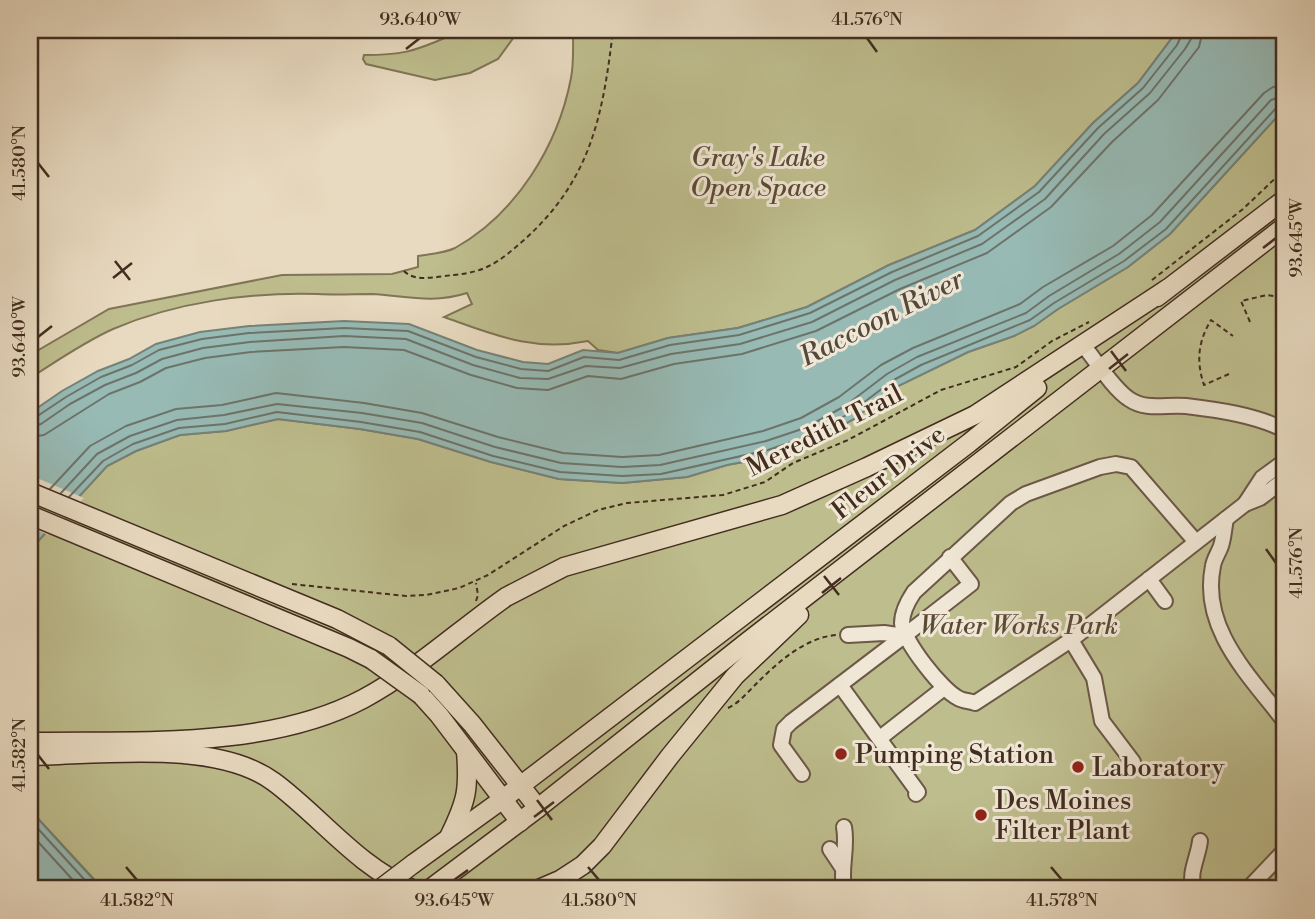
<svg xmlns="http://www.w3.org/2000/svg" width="1315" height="919" font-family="'Libre Bodoni',serif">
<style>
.green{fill:#bebd8d;stroke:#807556;stroke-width:2}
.water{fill:#97bab5;stroke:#758279;stroke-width:2}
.pier{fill:#e8dac0}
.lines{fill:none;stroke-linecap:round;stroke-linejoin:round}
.shore{stroke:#6c746a;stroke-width:2}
.minor-casing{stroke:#6c5847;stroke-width:18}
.major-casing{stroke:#422d1f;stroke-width:21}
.path{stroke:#422d1f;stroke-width:2;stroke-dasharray:5 3.5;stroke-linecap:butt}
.minor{stroke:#f0e7d6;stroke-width:14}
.major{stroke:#e8dac0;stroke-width:18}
.major-bridge-casing{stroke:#422d1f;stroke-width:21;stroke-linecap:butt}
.major-bridge{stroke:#e8dac0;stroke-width:18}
.ticks{fill:none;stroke:#422d1f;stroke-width:2.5}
.poi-dot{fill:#8f2418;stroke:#f0e7d6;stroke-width:2.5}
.labels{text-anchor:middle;stroke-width:6;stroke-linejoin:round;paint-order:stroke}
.park-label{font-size:26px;font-style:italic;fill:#5b4a35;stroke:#f0e7d6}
.street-label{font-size:26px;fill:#422d1f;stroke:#f0e7d6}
.poi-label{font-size:26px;fill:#422d1f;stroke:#f0e7d6;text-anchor:start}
.water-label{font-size:28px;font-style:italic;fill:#53493d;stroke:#f0e7d6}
.neatline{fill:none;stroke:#422d1f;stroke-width:2.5}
.ticks-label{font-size:18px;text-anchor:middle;fill:#422d1f}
</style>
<rect width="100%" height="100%" fill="#e8dac0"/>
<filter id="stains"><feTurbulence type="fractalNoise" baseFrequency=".00286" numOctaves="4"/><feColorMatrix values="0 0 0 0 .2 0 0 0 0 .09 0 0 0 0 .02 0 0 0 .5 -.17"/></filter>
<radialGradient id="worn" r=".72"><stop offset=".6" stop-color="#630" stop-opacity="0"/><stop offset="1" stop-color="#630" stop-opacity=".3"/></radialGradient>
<g class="green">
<path d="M450 30H519L498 59 470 73 435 80 366 64 363 59 364 55C401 55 413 52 447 37Z"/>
<path d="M573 30H1178L1138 83 1093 123 1035 186 975 230 889 265 807 307 738 328 668 338 618 353 598 350 588 341C533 352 495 335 444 317L472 304 467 293C433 304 406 296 372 294 354 294 336 295 318 294 250 292 176 302 113 329 84 342 57 361 30 378V355L109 309 282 275 392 274 418 267V256C430 254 445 253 455 248 516 214 558 146 571 78 574 63 573 46 573 30Z"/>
<path d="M1285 108V889H103L30 810V550L107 466 136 451 180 435 226 431 278 419 360 429 418 439 491 462 559 479 622 483 687 477 727 465 770 457 812 442 854 419 896 387 968 352 1014 336 1034 326 1058 309 1128 267 1170 234Z"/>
</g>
<g class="water">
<path d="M1178 30H1285V108L1170 234 1128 267 1058 309 1034 326 1014 336 968 352 896 387 854 419 812 442 770 457 727 465 687 477 622 483 559 479 491 462 418 439 360 429 278 419 226 431 180 435 136 451 107 466 30 550V413L62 391 98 371 129 359 156 344 200 332 249 326 344 321 409 324 477 350 523 362 548 364 583 350 618 353 668 338 738 328 807 307 889 265 975 230 1035 186 1093 123 1138 83Z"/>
<path d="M30 810 94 880 103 889H30Z"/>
</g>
<path class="pier" d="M30 475 84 498 48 535 30 527Z"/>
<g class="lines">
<g class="shore">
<path d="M30 418 36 417 66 397 101 377 132 365 159 350 202 339 249 333 344 328 408 331 476 357 521 369 548 371 584 357 619 360 670 345 739 335 810 313 892 272 978 236 1039 192 1098 128 1143 88 1177 45 1184 30"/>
<path d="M30 427 41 424 70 404 105 385 136 373 162 359 203 348 250 342 344 336 406 339 473 365 520 378 548 379 586 366 620 368 671 354 740 344 812 322 895 280 982 244 1045 199 1104 134 1150 93 1185 49 1191 39 1192 30"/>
<path d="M30 437 44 435 109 394 140 382 166 368 205 358 251 352 344 347 404 350 471 375 517 388 548 390 588 376 621 379 674 364 742 354 816 331 900 289 987 253 1051 207 1112 142 1158 100 1199 47 1203 30"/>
<path d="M50 489 90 446 126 426 176 409 222 405 276 393 364 403 422 413 498 437 563 453 622 457 659 455 763 431 801 418 839 397 881 365 913 348 1020 304 1043 287 1113 246 1152 215 1264 93 1273 87 1285 85"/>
<path d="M61 493 97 454 130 436 177 420 224 415 277 404 362 413 422 423 495 447 561 463 622 467 660 465 766 441 805 428 845 406 887 374 917 357 1026 313 1049 296 1119 254 1160 222 1271 100 1285 95"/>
<path d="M69 497 103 461 133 444 179 428 225 424 277 412 361 422 420 432 493 456 560 472 622 476 661 474 768 450 809 436 850 413 892 381 921 365 1030 320 1054 303 1124 261 1166 229 1277 107 1285 104"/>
<path d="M30 820 93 889"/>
<path d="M30 833 81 889"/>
</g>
<g class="minor-casing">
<g id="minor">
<path d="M1087 350C1098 364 1114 389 1129 399 1146 411 1166 404 1186 406 1219 410 1255 415 1285 430"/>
<path d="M1245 504 1262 478 1285 461"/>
<path d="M1226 519C1224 528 1224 537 1221 546 1219 552 1214 559 1213 566 1200 629 1250 676 1285 722"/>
<path d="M1196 542 1131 467 1116 464 1100 467 1026 494 1011 503 914 592C908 601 902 612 902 623 903 641 942 690 958 698 963 701 970 701 975 703L1071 640 1245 504 1260 498 1285 479"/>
<path d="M1149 579 1165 601"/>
<path d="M904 636 971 584 950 557"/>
<path d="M1071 640 1094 678 1102 721 1133 762"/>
<path d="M840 685 918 792 916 794"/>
<path d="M880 738 944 688"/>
<path d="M802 774 781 745 784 729 791 722 904 636 884 633 848 635"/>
<path d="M844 827C848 848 840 868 844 889"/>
<path d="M830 849 842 867"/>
<path d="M1194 889C1188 874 1198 858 1200 841"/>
<path d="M1248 889 1285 850"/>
</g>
</g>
<g class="major-casing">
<g id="major">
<path d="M1157 297 1285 199"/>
<path d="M30 492 337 619 389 646"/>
<path d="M30 515 349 648 371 659"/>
<path d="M436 684 472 724 538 808"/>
<path d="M421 695 439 715 520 822"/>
<path d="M30 742C137 740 266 750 363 699 415 671 459 630 506 597L564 567 782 505 867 467 975 415 1167 289"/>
<path d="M30 756C100 755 216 739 274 782 320 816 358 867 412 889"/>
<path d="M450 835C467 800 469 789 466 751"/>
<path d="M413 864 503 799 740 618 969 443 1037 388"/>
<path d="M430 889 538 808 747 642 1285 226"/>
<path d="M539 889 560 880 583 865 602 846 670 756 735 676 799 615"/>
</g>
</g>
<g class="path">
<path d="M404 271C415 283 439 276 454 275 487 272 500 261 524 240 591 180 603 115 613 30"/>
<path d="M1152 280 1243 209 1285 169"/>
<path d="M1250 322 1241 301 1267 295 1285 298"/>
<path d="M1281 322 1285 313"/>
<path d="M1229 374 1204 385C1196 361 1198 342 1211 320L1233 336"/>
<path d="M292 584 406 596 426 595 459 588 488 575 564 526 598 510 627 503 723 495 765 482 793 463 848 440 941 390 1016 367 1052 341 1089 322"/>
<path d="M476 601 478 595 476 583"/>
<path d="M728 708C739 703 748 692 757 683 778 662 806 637 837 635"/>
</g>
<use href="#minor" class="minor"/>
<use href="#major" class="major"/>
<g class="major-bridge-casing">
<g id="major-bridge">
<path d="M389 646 436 684"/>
<path d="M371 659 421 695"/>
<path d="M380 889 413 864"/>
</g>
</g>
<use href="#major-bridge" class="major-bridge"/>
</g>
<path class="ticks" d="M867 38 877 52M406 49 420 38M38 163 49 177M1263 248 1276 238M115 261 130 280M113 278 132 263M38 337 52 326M1111 351 1126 371M1109 369 1128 354M1266 549 1276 563M824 576 839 595M822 593 841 578M38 755 49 769M537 800 552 820M534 817 554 802M126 867 137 880M588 867 599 880M1051 867 1062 880M454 880 468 870"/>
<g class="poi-dot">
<circle cx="841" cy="754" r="7"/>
<circle cx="1078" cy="767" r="7"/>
<circle cx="981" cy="815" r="7"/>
</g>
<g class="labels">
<g class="park-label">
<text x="758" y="166">Gray's Lake<tspan x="758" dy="30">Open Space</tspan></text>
<text x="1019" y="634">Water Works Park</text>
</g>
<g class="street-label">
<text transform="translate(824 430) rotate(-27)" y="9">Meredith Trail</text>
<text transform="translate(888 472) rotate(-38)" y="9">Fleur Drive</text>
</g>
<g class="poi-label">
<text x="855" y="763">Pumping Station</text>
<text x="1092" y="776">Laboratory</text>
<text x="995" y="809">Des Moines<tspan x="995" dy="30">Filter Plant</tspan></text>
</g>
<g class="water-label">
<text transform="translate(881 317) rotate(-27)" y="10">Raccoon River</text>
</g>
</g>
<rect width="1315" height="919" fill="none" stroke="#e8dac0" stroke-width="77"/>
<rect x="38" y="38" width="1238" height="842" class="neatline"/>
<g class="ticks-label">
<text x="420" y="25">93.640°W</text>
<text x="867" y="25">41.576°N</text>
<text transform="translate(19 163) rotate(-90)" y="6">41.580°N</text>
<text transform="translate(1296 238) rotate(-90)" y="6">93.645°W</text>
<text transform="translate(19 337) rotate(-90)" y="6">93.640°W</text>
<text transform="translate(1296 563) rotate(-90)" y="6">41.576°N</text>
<text transform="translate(19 755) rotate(-90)" y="6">41.582°N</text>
<text x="137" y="906">41.582°N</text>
<text x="454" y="906">93.645°W</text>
<text x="599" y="906">41.580°N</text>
<text x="1062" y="906">41.578°N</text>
</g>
<rect width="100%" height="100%" filter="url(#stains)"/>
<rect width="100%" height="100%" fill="url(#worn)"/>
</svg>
